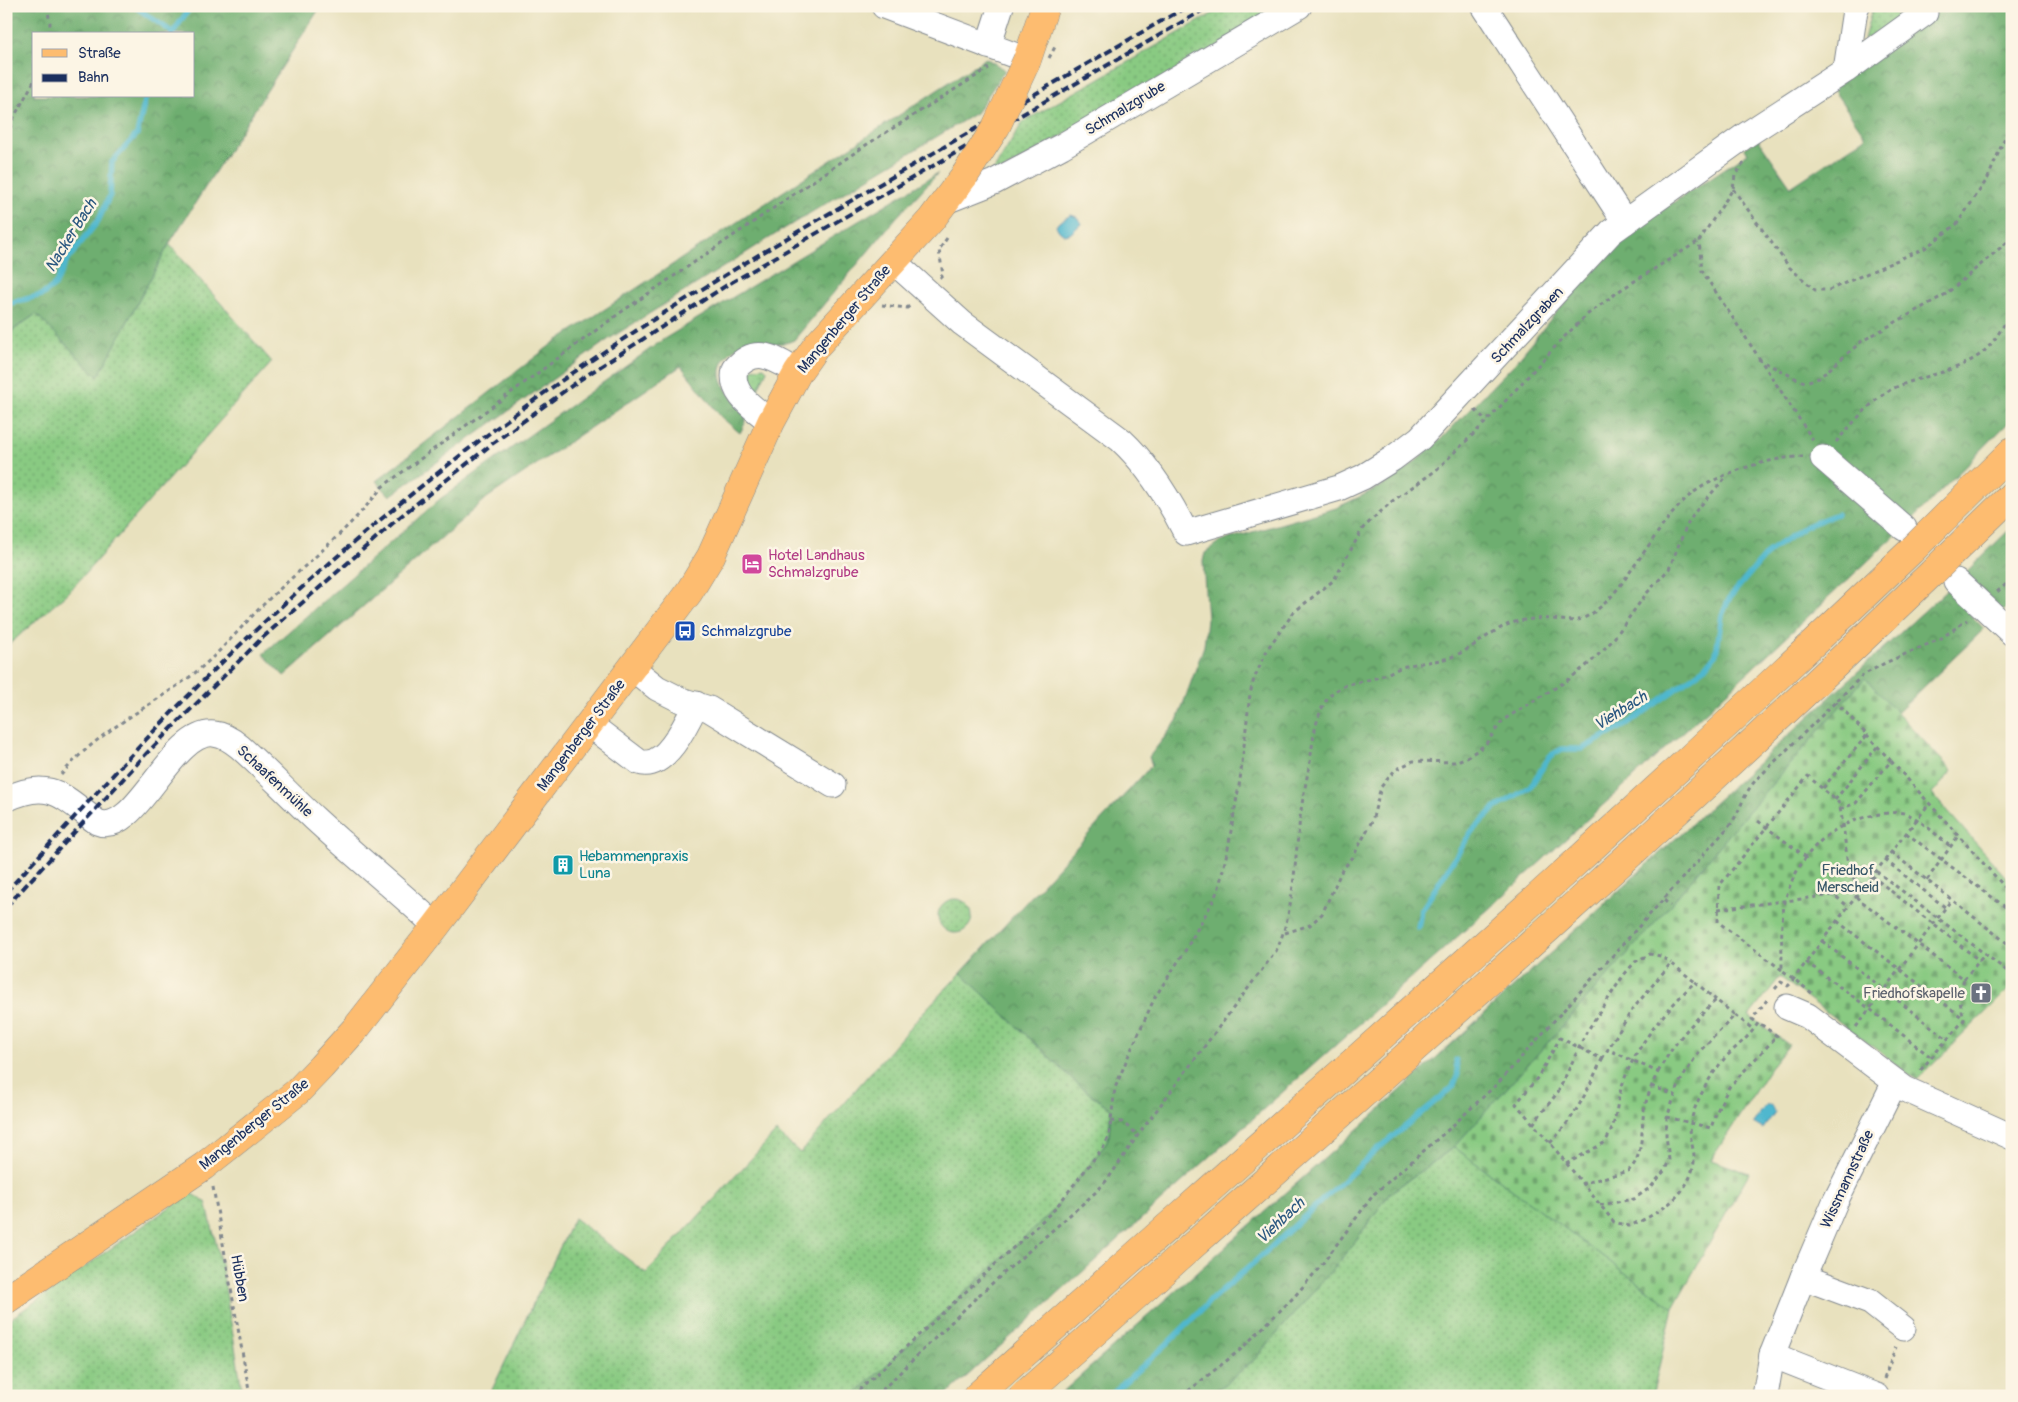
<svg xmlns="http://www.w3.org/2000/svg" width="2018" height="1402" font-family="Pangolin,sans-serif">
<style>
.grass{fill:url(#grass-dots);stroke:#527c70}
.forest{fill:url(#forest-crowns);stroke:#446e67;fill-rule:evenodd}
.cemetery{fill:url(#cemetery-stones);stroke:#527c70}
.water{fill:#50b7ce;stroke:#367396}
.lines{fill:none;stroke-linecap:round;stroke-linejoin:round}
.stream{stroke:#50b7ce;stroke-width:5.5}
.minor-casing{stroke:#82888e;stroke-width:27}
.major-casing{stroke:#82888e;stroke-width:29}
.highway-casing{stroke:#82888e;stroke-width:29}
.path{stroke:#82888e;stroke-width:3;stroke-dasharray:4 4;stroke-linecap:butt}
.minor{stroke:#fff;stroke-width:25}
.major{stroke:#fdbc6f;stroke-width:28}
.highway{stroke:#fdbc6f;stroke-width:28}
.rail{stroke:#1b2f5e;stroke-width:4;stroke-dasharray:8 4;stroke-linecap:butt}
.major-bridge-casing{stroke:#82888e;stroke-width:29;stroke-linecap:butt}
.highway-bridge-casing{stroke:#82888e;stroke-width:29;stroke-linecap:butt}
.path-bridge{stroke:#82888e;stroke-width:3;stroke-dasharray:4 4;stroke-linecap:butt}
.major-bridge{stroke:#fdbc6f;stroke-width:28}
.highway-bridge{stroke:#fdbc6f;stroke-width:28}
.labels{text-anchor:middle;stroke-width:5;stroke-linejoin:round;paint-order:stroke}
.street-label{font-size:15px;fill:#1b2f5e;stroke:#fcf5e5}
.hotel-label{font-size:15px;fill:#b23c85;stroke:#fcf5e5;text-anchor:start}
.transit-label{font-size:15px;fill:#164399;stroke:#fcf5e5;text-anchor:start}
.culture-label{font-size:15px;fill:#0d838f;stroke:#fcf5e5;text-anchor:start}
.park-label{font-size:15px;fill:#365667;stroke:#fcf5e5}
.worship-label{font-size:15px;fill:#5b616d;stroke:#fcf5e5;text-anchor:end}
.water-label{font-size:16px;font-style:italic;fill:#2b5880;stroke:#fcf5e5}
</style>
<defs>
<pattern id="grass-dots" width="8" height="8" patternUnits="userSpaceOnUse" patternTransform="scale(1.25)"><rect width="8" height="8" fill="#89ca82"/><path d="M2 2h.1M6 6h.1" fill="none" stroke="#6fa46e" stroke-width="1.8" stroke-linecap="round"/></pattern>
<pattern id="forest-crowns" width="20" height="18" patternUnits="userSpaceOnUse" patternTransform="scale(1.25)"><rect width="20" height="18" fill="#6eae70"/><path d="M2 6a3 3 0 1 1 6 0M12 15a3 3 0 1 1 6 0" fill="none" stroke="#5a8e5f"/></pattern>
<pattern id="cemetery-stones" width="16" height="16" patternUnits="userSpaceOnUse" patternTransform="scale(1.25)"><rect width="16" height="16" fill="#89ca82"/><path d="M2 7V4a2 2 0 0 1 4 0v3zM10 15v-3a2 2 0 0 1 4 0v3z" fill="#6fa46e"/></pattern>
</defs>
<rect width="100%" height="100%" fill="#fcf5e5"/>
<filter id="ink" filterUnits="userSpaceOnUse"><feTurbulence type="fractalNoise" baseFrequency=".02" numOctaves="2"/><feDisplacementMap in="SourceGraphic" scale="10" xChannelSelector="R" yChannelSelector="G"/><feConvolveMatrix kernelMatrix="1 2 1 2 8 2 1 2 1" color-interpolation-filters="sRGB"/></filter>
<filter id="wash" filterUnits="userSpaceOnUse"><feTurbulence type="fractalNoise" baseFrequency=".0096" numOctaves="4" result="noise"/><feDisplacementMap in="SourceGraphic" scale="20" xChannelSelector="R" yChannelSelector="G"/><feGaussianBlur stdDeviation="1.12" result="paint"/><feColorMatrix in="noise" values="0 0 0 0 0 0 0 0 0 0 0 0 0 0 0 0 0 1.4 0 .05"/><feComposite in="paint" operator="in"/></filter>
<g filter="url(#wash)">
<rect width="100%" height="100%" fill="#e8e1be"/>
<g class="grass">
<path d="M1226 6H1288L989 178 1023 122Z"/>
<path d="M1875 6 1892 7 1895 10 1897 20 1888 31 1864 39 1872 9Z"/>
<path d="M169 244 272 362 68 593 6 647V335L36 314 98 376Z"/>
<path d="M764 367 767 370 757 391 749 389 744 370Z"/>
<circle cx="955" cy="916" r="17"/>
<path d="M961 973 1082 1088 1111 1109 1109 1136 1105 1145 1054 1210 853 1396H489L574 1218 646 1273 776 1132 800 1153 928 1007Z"/>
<path d="M1454 1147 1673 1308 1652 1396H1210L1254 1360 1345 1255 1390 1193Z"/>
<path d="M190 1193 206 1202 222 1268 243 1396H6V1322Z"/>
</g>
<g class="forest">
<path d="M6 6H321L169 244 98 377 36 314 6 335ZM34 34H194V96H34Z"/>
<path d="M1946 6H2012V419L1912 520 1713 705 1492 906 1212 1155 945 1396H853L1054 1210 1105 1145 1109 1136 1111 1109 1082 1088 961 973 1152 765 1149 757 1177 721 1204 646 1207 620 1203 561 1205 553 1221 541 1336 508 1384 485 1408 468 1440 440 1515 363 1558 310 1635 228 1748 153 1744 148 1758 139 1791 187 1866 137 1832 88Z"/>
<path d="M986 58 1005 70 976 113 787 227 609 339 390 496 376 481 552 344Z"/>
<path d="M938 173 896 218 794 340C780 347 767 341 752 343 743 344 735 347 729 354 709 376 730 396 746 413V421L740 433 721 417 681 366 487 498 284 676 263 654 440 499 664 339Z"/>
<path d="M2012 527V603L2003 611 1964 574Z"/>
<path d="M1947 590 1984 629 1897 713 1865 678 1748 812 1656 922 1454 1147 1390 1193 1345 1255 1254 1360 1210 1396H1058L1389 1101Z"/>
</g>
<path class="cemetery" d="M1865 678 1952 771 1932 794 2012 884V986L1917 1080 1780 977 1749 1016 1789 1045 1770 1068 1711 1160 1749 1173 1673 1308 1454 1147 1656 922 1748 812Z"/>
<g class="water">
<path d="M1071 215 1079 218 1081 224 1070 234 1064 235 1059 231 1056 226 1059 222Z"/>
<path d="M1770 1105 1773 1107 1775 1112 1763 1129 1753 1123 1765 1106Z"/>
</g>
<g class="lines">
<g class="stream">
<path d="M134 6 172 32"/>
<path d="M172 34 191 6"/>
<path d="M6 304 42 295 55 285 68 259 98 221 110 195 112 162 137 134 146 96"/>
<path d="M1418 928 1421 911 1472 831 1494 809 1530 787 1550 756 1562 749H1582L1629 723 1706 667 1716 654 1722 615 1730 597 1769 551 1806 526 1837 514"/>
<path d="M1109 1396 1167 1344 1213 1298 1258 1259 1380 1147 1453 1087 1458 1074 1456 1061"/>
</g>
</g>
</g>
<g filter="url(#ink)">
<g class="lines">
<g class="minor-casing">
<g id="minor">
<path d="M884 6 1027 60"/>
<path d="M1484 6 1625 222"/>
<path d="M988 46 1001 6"/>
<path d="M1846 70 1855 10 1857 6"/>
<path d="M946 201 994 182 1062 146 1299 6"/>
<path d="M893 261 962 323 1121 440C1149 466 1169 499 1186 533L1339 488 1363 477 1392 459 1420 438 1611 232 1746 135 1846 70 1925 13 1918 6"/>
<path d="M771 422C754 408 729 394 735 369 756 344 775 359 798 372"/>
<path d="M1823 458 1904 528"/>
<path d="M1956 581 2012 633"/>
<path d="M632 668 657 688 681 700 709 709 833 785"/>
<path d="M589 724 639 762C665 771 687 723 696 704"/>
<path d="M6 799C50 778 62 796 97 822 136 839 171 729 214 734 224 735 233 741 240 747 266 770 289 795 314 818 354 855 396 889 436 926"/>
<path d="M1787 1007 1808 1016 1905 1089 2012 1137"/>
<path d="M1803 1277 1870 1302 1903 1328"/>
<path d="M1772 1355 1876 1396"/>
<path d="M1765 1396 1772 1355 1803 1277 1835 1202 1895 1082"/>
</g>
</g>
<g class="major-casing">
<g id="major">
<path d="M1027 60 1045 6"/>
<path d="M6 1300 204 1166 297 1092 321 1067 357 1027 436 926 689 592 711 556 771 422 798 372 817 345 931 220 965 175"/>
</g>
</g>
<g class="highway-casing">
<g id="highway">
<path d="M1926 536 2012 451"/>
<path d="M1947 558 2012 495"/>
<path d="M977 1396C1291 1116 1609 840 1913 549"/>
<path d="M1023 1396C1329 1124 1639 854 1934 571"/>
</g>
</g>
<g class="path">
<path d="M47 6 50 23 49 34"/>
<path d="M6 143 13 119 34 81"/>
<path d="M1744 163 1735 175 1733 189 1699 241 1702 271 1813 440"/>
<path d="M1733 189 1789 267 1815 290H1829L1925 248 1957 224 1988 178 2012 120"/>
<path d="M940 278 943 275 939 250 947 238"/>
<path d="M882 305 907 308 912 304"/>
<path d="M1758 359 1799 380 1805 382 1819 378 1862 341 1946 294 2012 238"/>
<path d="M1475 410 1487 421"/>
<path d="M1836 442C1850 426 1874 398 1892 389 1920 375 1955 374 1982 353 1995 343 2002 326 2012 313"/>
<path d="M1997 592 2012 579"/>
<path d="M1891 761 2012 895"/>
<path d="M61 775C95 734 142 711 184 681 216 659 241 626 269 599 307 563 350 529 382 487L617 315 866 145 989 68"/>
<path d="M1823 788 1867 735 1836 702"/>
<path d="M1835 800 1877 747"/>
<path d="M1840 809 1856 803 1891 761 1867 735"/>
<path d="M1758 821 1806 857C1825 832 1849 819 1880 814 1889 813 1899 811 1907 814 1923 821 1937 836 1950 846"/>
<path d="M1906 833 2012 912"/>
<path d="M1891 852 2012 947"/>
<path d="M1806 857C1777 898 1782 924 1782 970L1812 993"/>
<path d="M1885 860 1946 908"/>
<path d="M1876 871 1985 954"/>
<path d="M1872 876 1980 961"/>
<path d="M1927 880 1958 836"/>
<path d="M1856 897 1964 979 1959 997 1964 1020 1918 1073"/>
<path d="M1664 900 1670 906"/>
<path d="M1718 909 1834 895 1849 907"/>
<path d="M1837 921 1963 1018"/>
<path d="M1285 933 1310 925 1322 914 1342 870 1353 857 1372 821 1381 787 1395 770 1413 761 1455 762 1469 756 1485 745 1503 720 1568 680 1591 662 1612 641 1646 594 1669 569 1686 527 1695 512 1726 477"/>
<path d="M1822 941 1947 1039"/>
<path d="M1806 962 1870 1009 1932 1058"/>
<path d="M1782 970 1718 922 1719 886 1808 776 1839 803 1843 824 1849 875 1864 887"/>
<path d="M1964 979 1985 954 2012 975"/>
<path d="M1775 989 1781 982 1788 986 1790 984 1837 921 1929 804"/>
<path d="M1856 1027 1952 899"/>
<path d="M1602 1059 1632 1010 1671 963 1695 982"/>
<path d="M1658 1072C1675 1041 1691 1024 1716 1000L1735 1015"/>
<path d="M1651 1086 1675 1095"/>
<path d="M1667 1117 1711 1128 1716 1113 1729 1087 1777 1036 1759 1023"/>
<path d="M1111 1121 1122 1122 1138 1135"/>
<path d="M1533 1124 1558 1092 1586 1033 1623 976 1635 962 1650 954 1661 956 1671 963"/>
<path d="M1550 1143C1577 1115 1586 1093 1602 1059L1560 1038 1538 1077 1516 1104 1550 1143 1614 1222 1629 1226C1657 1215 1690 1195 1694 1162 1695 1155 1692 1146 1691 1139 1688 1123 1695 1105 1703 1091 1708 1080 1716 1069 1724 1059 1735 1047 1749 1038 1758 1023L1752 1019 1767 1000"/>
<path d="M1566 1164 1604 1143C1617 1126 1615 1109 1621 1089 1634 1047 1664 1012 1695 982L1716 1000"/>
<path d="M1581 1184 1628 1171C1644 1158 1641 1129 1644 1110 1647 1097 1652 1084 1658 1072L1607 1049"/>
<path d="M213 1187 250 1396"/>
<path d="M1600 1205 1634 1199 1651 1187 1665 1170 1669 1160 1666 1135 1667 1117 1680 1082 1698 1053 1735 1015 1754 1030"/>
<path d="M1884 1379 1896 1347"/>
<path d="M853 1396 1054 1210 1105 1145 1109 1136 1115 1088 1127 1059 1155 997 1185 951 1213 901 1219 887 1228 848 1240 780 1250 694 1254 679 1268 648 1294 612 1334 580 1363 528 1391 502 1435 471 1487 421 1564 337 1588 314 1622 289 1699 241"/>
<path d="M876 1396 980 1294 1096 1192 1108 1179 1138 1135 1276 951C1294 912 1294 869 1299 827 1301 805 1306 783 1310 762 1313 741 1315 717 1327 699 1338 683 1358 683 1375 678 1386 675 1395 669 1406 666 1421 662 1439 662 1454 656 1476 647 1492 629 1515 622 1527 619 1539 618 1552 619 1563 620 1573 623 1584 618 1608 606 1622 583 1637 562 1653 540 1668 515 1688 497 1711 476 1771 456 1803 457"/>
<path d="M1182 1396 1240 1350 1293 1298 1320 1267 1374 1194 1449 1129 1499 1082 1731 824C1741 809 1744 792 1757 779L1863 675 1885 663 1940 639 1967 620"/>
</g>
<use href="#minor" class="minor"/>
<use href="#major" class="major"/>
<use href="#highway" class="highway"/>
<g class="rail">
<path d="M6 892C65 828 123 762 184 700 278 605 380 516 487 435 638 320 798 232 961 137 1037 93 1112 49 1188 6"/>
<path d="M6 907 146 754 261 639 401 516 492 444 581 379 727 285 1210 6"/>
</g>
<g class="major-bridge-casing">
<path id="major-bridge" d="M965 175 996 127 1027 60"/>
</g>
<g class="highway-bridge-casing">
<g id="highway-bridge">
<path d="M1913 549 1926 536"/>
<path d="M1934 571 1947 558"/>
</g>
</g>
<path class="path-bridge" d="M1049 58 1056 45"/>
<use href="#major-bridge" class="major-bridge"/>
<use href="#highway-bridge" class="highway-bridge"/>
</g>
</g>
<defs>
<g id="hotel-square" transform="scale(1.125)"><rect x="-9" y="-9" width="18" height="18" rx="4" fill="#d1479c" stroke="#fcf5e5"/><path d="M-6-4.5h1.5V1H6V5H4.5V3h-9V5H-6ZM-4 0a1.8 1.8 0 1 1 3.6 0ZM.5 0V-2.5h3Q6-2.5 6 0Z" fill="#fff"/></g>
<g id="bus-square" transform="scale(1.125)"><rect x="-9" y="-9" width="18" height="18" rx="4" fill="#1a4fb4" stroke="#fcf5e5"/><path d="M-5-6H5V4H4V6H2V4H-2V6H-4V4H-5ZM-3.5-4V0h7V-4ZM-3.5 1.2v1.5H-2V1.2ZM2 1.2v1.5H3.5V1.2Z" fill="#fff"/></g>
<g id="building-square" transform="scale(1.125)"><rect x="-9" y="-9" width="18" height="18" rx="4" fill="#0f9aa8" stroke="#fcf5e5"/><path d="M-4-6H4V6H1V3H-1V6H-4ZM-2.5-4.3h1.7v1.8h-1.7ZM.8-4.3h1.7v1.8H.8ZM-2.5-1h1.7V.8h-1.7ZM.8-1h1.7V.8H.8Z" fill="#fff"/></g>
<g id="church-square" transform="scale(1.125)"><rect x="-9" y="-9" width="18" height="18" rx="4" fill="#6b7280" stroke="#fcf5e5"/><path d="M-1.2-6h2.4v3.5h3.3v2.4h-3.3V6h-2.4V-.1h-3.3v-2.4h3.3Z" fill="#fff"/></g>
</defs>
<g fill-rule="evenodd">
<use href="#hotel-square" x="752" y="564"/>
<use href="#bus-square" x="685" y="631"/>
<use href="#building-square" x="563" y="865"/>
<use href="#church-square" x="1981" y="993"/>
</g>
<g class="labels">
<g class="street-label">
<text transform="translate(1125 108) rotate(-31)" y="5">Schmalzgrube</text>
<text transform="translate(844 319) rotate(-50)" y="5">Mangenberger Straße</text>
<text transform="translate(1527 325) rotate(-47)" y="5">Schmalzgraben</text>
<text transform="translate(581 735) rotate(-53)" y="5">Mangenberger Straße</text>
<text transform="translate(275 781) rotate(43)" y="5">Schaafenmühle</text>
<text transform="translate(254 1124) rotate(-39)" y="5">Mangenberger Straße</text>
<text transform="translate(1847 1179) rotate(-65)" y="5">Wissmannstraße</text>
<text transform="translate(240 1278) rotate(80)" y="5">Hübben</text>
</g>
<g class="hotel-label">
<text x="768" y="560">Hotel Landhaus<tspan x="768" dy="17">Schmalzgrube</tspan></text>
</g>
<g class="transit-label">
<text x="701" y="636">Schmalzgrube</text>
</g>
<g class="culture-label">
<text x="579" y="861">Hebammenpraxis<tspan x="579" dy="17">Luna</tspan></text>
</g>
<g class="park-label">
<text x="1848" y="875">Friedhof<tspan x="1848" dy="17">Merscheid</tspan></text>
</g>
<g class="worship-label">
<text x="1965" y="998">Friedhofskapelle</text>
</g>
<g class="water-label">
<text transform="translate(70 235) rotate(-58)" y="6">Nacker Bach</text>
<text transform="translate(1620 710) rotate(-32)" y="6">Viehbach</text>
<text transform="translate(1280 1220) rotate(-43)" y="6">Viehbach</text>
</g>
</g>
<rect width="2018" height="1402" fill="none" stroke="#fcf5e5" stroke-width="25"/>
<rect x="32" y="32" width="162" height="65" fill="#fcf5e5" stroke="#a2a6af"/>
<rect x="42" y="49" width="25" height="8" fill="#fdbc6f" stroke="#a2a6af"/>
<text x="78" y="58" font-size="15" fill="#1b2f5e">Straße</text>
<rect x="42" y="74" width="25" height="8" fill="#1b2f5e" stroke="#a2a6af"/>
<text x="78" y="82" font-size="15" fill="#1b2f5e">Bahn</text>
</svg>
